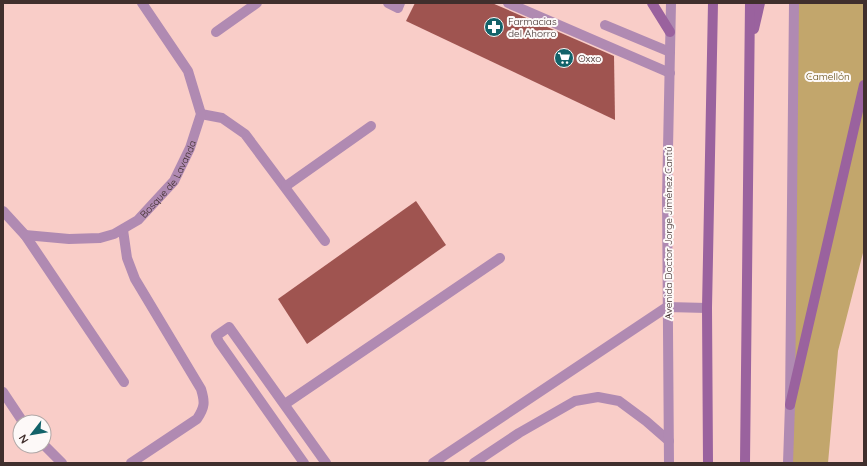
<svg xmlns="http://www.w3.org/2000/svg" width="867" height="466" font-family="Quicksand,sans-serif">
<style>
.green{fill:#c2a66c}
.building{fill:#9f5450}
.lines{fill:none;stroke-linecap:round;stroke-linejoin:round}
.service{stroke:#b08ab2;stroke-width:10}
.minor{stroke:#b08ab2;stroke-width:10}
.tertiary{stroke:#b08ab2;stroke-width:10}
.secondary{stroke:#9a629e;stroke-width:10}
.labels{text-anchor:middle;stroke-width:4;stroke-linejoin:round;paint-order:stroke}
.poi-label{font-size:10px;fill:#402f2d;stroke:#fdf9f8;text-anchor:start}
.park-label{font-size:10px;fill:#634b12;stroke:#fdf9f8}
.street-label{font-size:10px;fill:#402f2d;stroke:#fdf9f8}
</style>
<rect width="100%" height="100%" fill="#f9cdc8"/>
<path class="green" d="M792 3H864V249L838 351 828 463H788Z"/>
<g class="building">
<path d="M415 3H492L614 56 615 120 406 21Z"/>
<path d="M416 201 446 245 307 344 278 299Z"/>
</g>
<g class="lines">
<g class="service">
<path d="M388 3 398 8 400 3"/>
<path d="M508 3 670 73"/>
<path d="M605 25 670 52"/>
<path d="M216 32 257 3"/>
<path d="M285 404 500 258"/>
<path d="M304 463 219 342 216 336 229 327 326 463"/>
<path d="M433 463 667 307 707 308"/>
<path d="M474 463 519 433 575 401 598 397 619 401 646 421 669 441"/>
</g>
<g class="minor">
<path d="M201 114 222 118 245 134 325 241"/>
<path d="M286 186 371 126"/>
<path d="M3 211 25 235 124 382"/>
<path d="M123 230 127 258 135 279 201 389C205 402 205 407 197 419L131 463"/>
<path id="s1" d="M25 235 69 239 100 238 114 234 138 220 174 181 190 148 201 114 188 71 142 3"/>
<path d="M3 392 23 422"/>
<path d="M44 445 62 463"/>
</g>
<g class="tertiary">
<path d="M669 463 667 197 671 3"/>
<path d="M788 463 790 405 794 3"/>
</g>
<g class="secondary">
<path d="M652 3 670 32"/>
<path d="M754 29 760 3"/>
<path d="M790 405 864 85"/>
<path d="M708 463 707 308 713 3"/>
<path d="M745 463 750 3"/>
</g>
</g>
<defs>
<g id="pharmacy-disc" transform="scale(1)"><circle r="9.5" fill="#126269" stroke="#fdf9f8"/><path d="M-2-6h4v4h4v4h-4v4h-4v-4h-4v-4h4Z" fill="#fff"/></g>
<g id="supermarket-disc" transform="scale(1)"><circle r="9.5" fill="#126269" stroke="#fdf9f8"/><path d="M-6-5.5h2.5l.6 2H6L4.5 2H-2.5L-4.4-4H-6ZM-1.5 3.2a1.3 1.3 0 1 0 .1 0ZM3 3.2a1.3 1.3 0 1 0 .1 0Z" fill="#fff"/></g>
</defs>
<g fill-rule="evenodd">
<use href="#pharmacy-disc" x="494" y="27"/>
<use href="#supermarket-disc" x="564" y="58"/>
</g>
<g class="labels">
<g class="poi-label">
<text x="508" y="25">Farmacias<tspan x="508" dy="12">del Ahorro</tspan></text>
<text x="578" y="62">Oxxo</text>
</g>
<g class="park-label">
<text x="828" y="80">Camellón</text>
</g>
<g class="street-label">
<text dy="4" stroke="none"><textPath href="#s1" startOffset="169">Bosque de Lavanda</textPath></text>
<text transform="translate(668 233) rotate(-90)" y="4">Avenida Doctor Jorge Jiménez Cantú</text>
</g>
</g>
<rect width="867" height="466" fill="none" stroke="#402f2d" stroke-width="8"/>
<g transform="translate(32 434) rotate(239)"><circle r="19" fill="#fdf9f8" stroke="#b1a8a7"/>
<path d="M0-3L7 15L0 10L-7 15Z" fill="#126269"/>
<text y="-6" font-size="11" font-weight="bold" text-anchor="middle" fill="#402f2d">N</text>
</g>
</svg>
